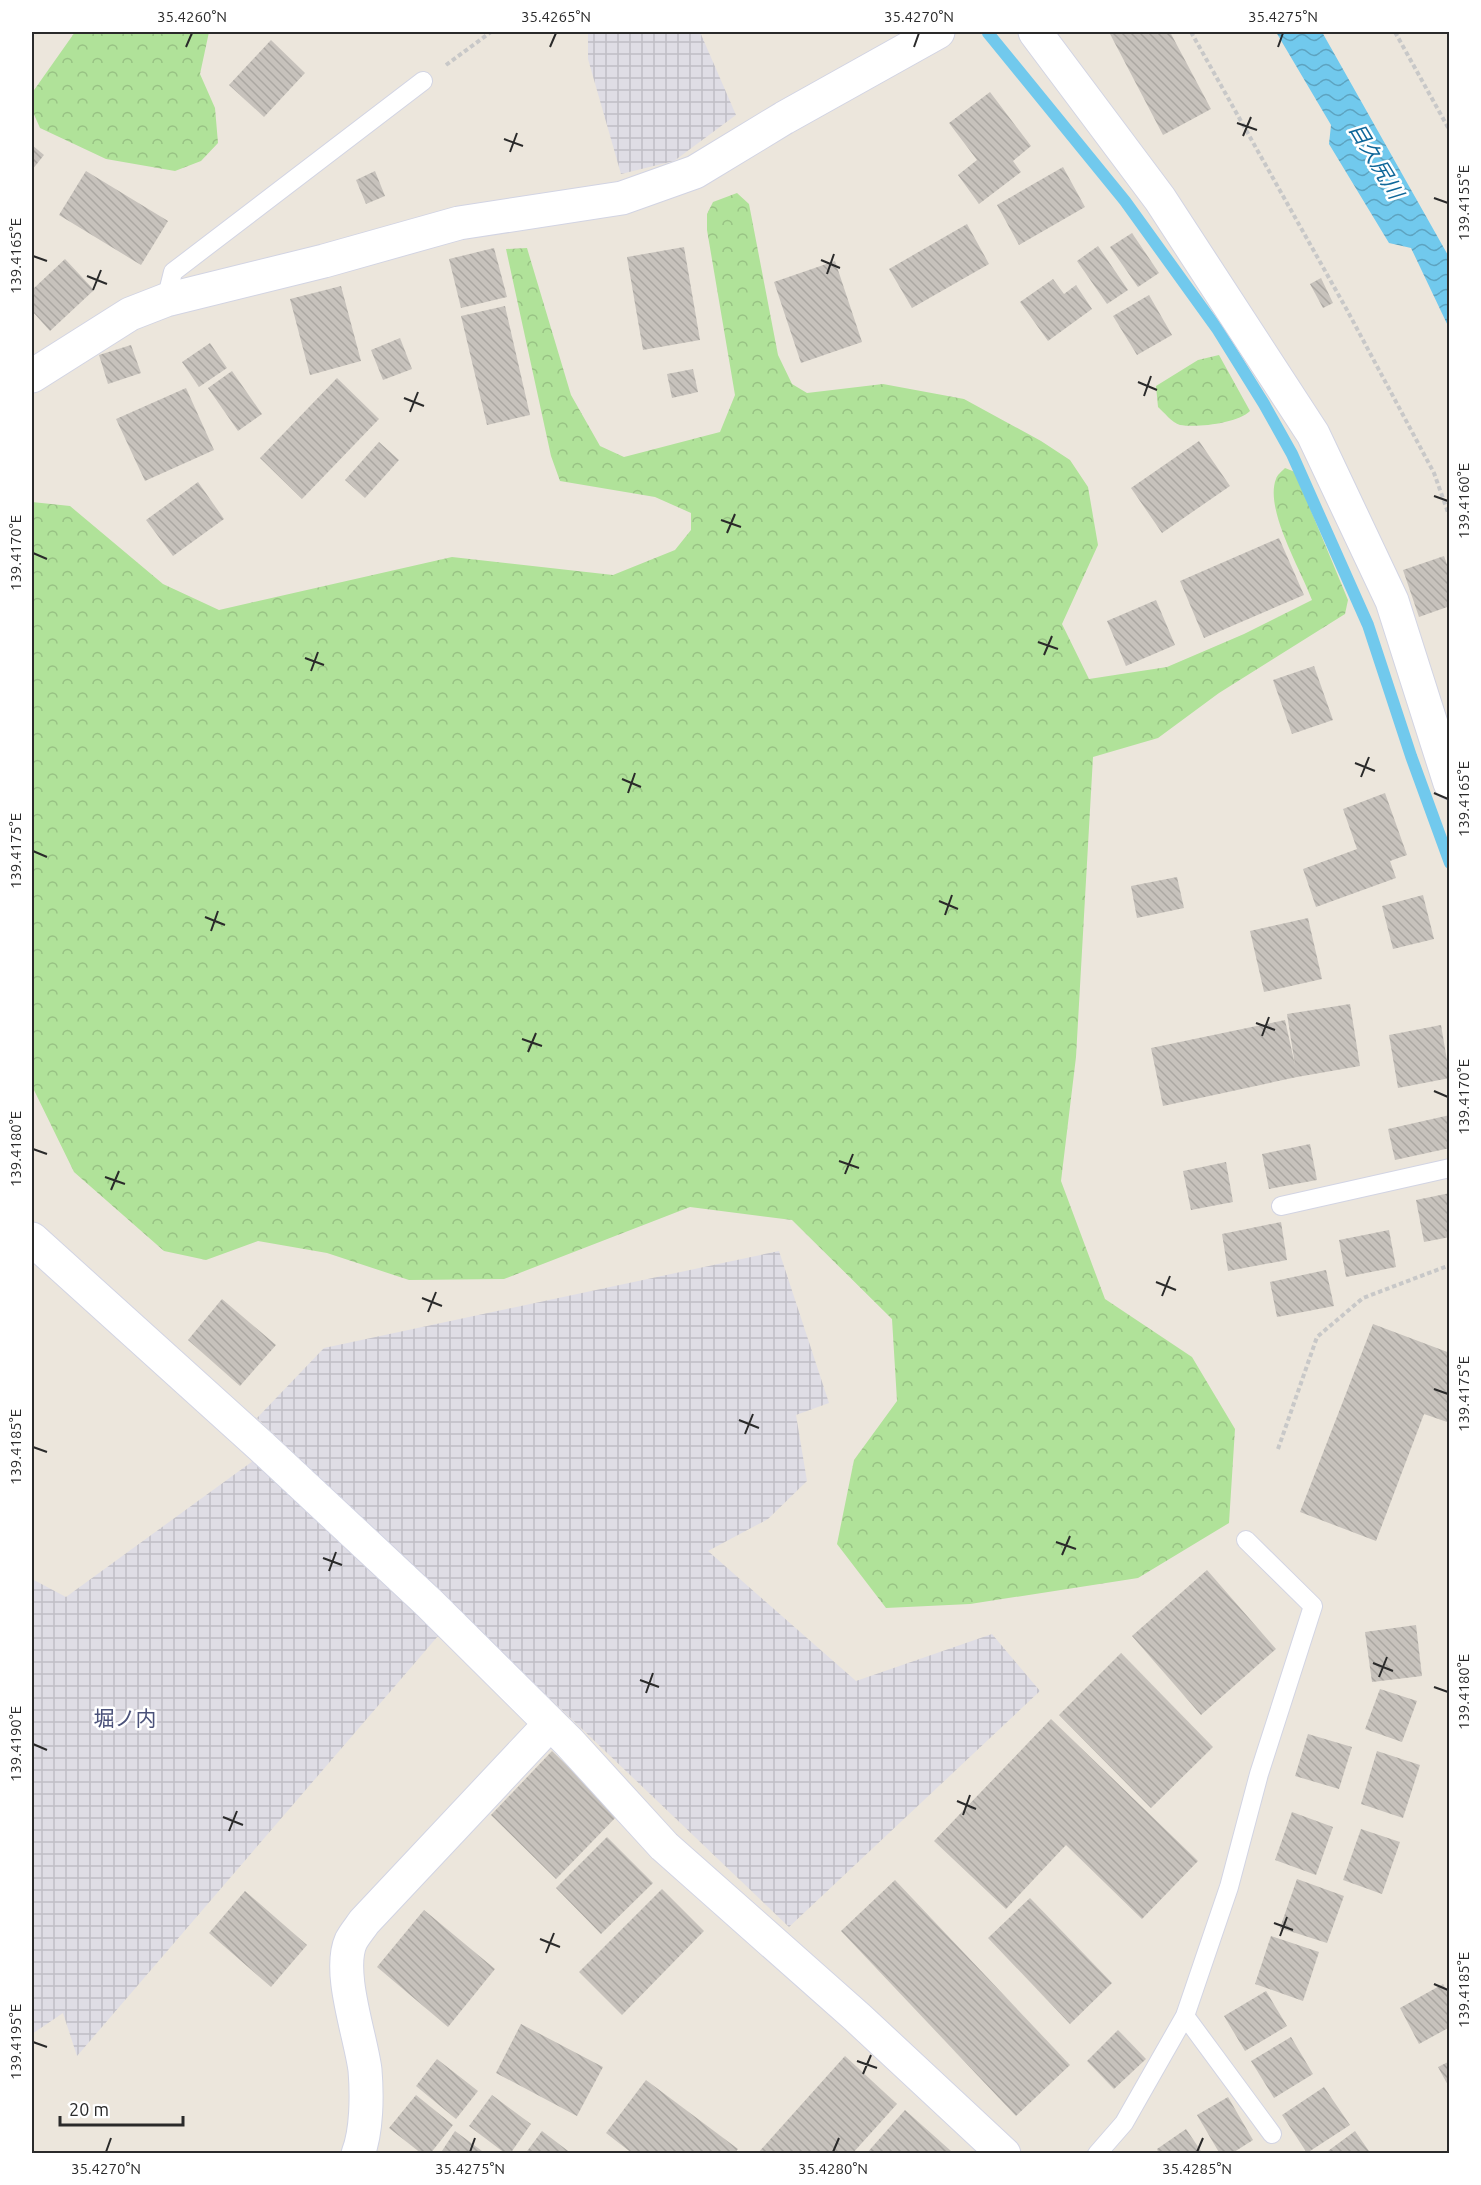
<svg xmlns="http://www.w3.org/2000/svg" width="1481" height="2185" font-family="Ubuntu,'Noto Sans JP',sans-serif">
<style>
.industrial{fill:url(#industrial-grid)}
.forest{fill:url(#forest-crowns)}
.water{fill:url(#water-waves)}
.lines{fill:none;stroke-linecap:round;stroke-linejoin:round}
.stream{stroke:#71c9ed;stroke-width:12}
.building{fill:url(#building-back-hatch)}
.service-casing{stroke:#d2d4e3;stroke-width:20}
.minor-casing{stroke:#d2d4e3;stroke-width:35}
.path{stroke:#c8c8c8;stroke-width:4;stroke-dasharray:4.5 3;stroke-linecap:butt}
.service{stroke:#fff;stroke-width:18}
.minor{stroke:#fff;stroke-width:33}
.ticks{fill:none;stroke:#2a2a2a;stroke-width:2}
.labels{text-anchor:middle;stroke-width:5;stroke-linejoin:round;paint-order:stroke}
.water-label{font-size:21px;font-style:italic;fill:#0f6799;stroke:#fff}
.neighbourhood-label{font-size:21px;fill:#4b527a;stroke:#fff}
.neatline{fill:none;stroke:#2a2a2a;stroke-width:2}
.ticks-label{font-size:15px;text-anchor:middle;fill:#2a2a2a}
</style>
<defs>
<pattern id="industrial-grid" width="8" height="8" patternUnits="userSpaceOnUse" patternTransform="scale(1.5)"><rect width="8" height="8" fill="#dfdde5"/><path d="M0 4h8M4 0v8" fill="none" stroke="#c0bec5"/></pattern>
<pattern id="forest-crowns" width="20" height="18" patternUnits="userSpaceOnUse" patternTransform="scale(1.5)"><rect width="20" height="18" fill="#b0e299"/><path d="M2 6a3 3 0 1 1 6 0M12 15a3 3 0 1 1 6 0" fill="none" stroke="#98c284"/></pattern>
<pattern id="water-waves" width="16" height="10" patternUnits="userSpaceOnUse" patternTransform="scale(1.5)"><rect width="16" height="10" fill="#71c9ed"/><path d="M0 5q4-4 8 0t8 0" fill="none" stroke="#5da3c0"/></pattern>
<pattern id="building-back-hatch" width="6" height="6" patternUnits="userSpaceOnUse" patternTransform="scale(1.5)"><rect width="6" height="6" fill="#c7c2bc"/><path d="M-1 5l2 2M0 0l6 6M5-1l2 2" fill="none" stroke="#aba7a2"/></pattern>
</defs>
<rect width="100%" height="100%" fill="#ece6dc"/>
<g class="industrial">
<path d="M588 32H700L736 115 674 161 621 174 588 59Z"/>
<path d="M779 1251 829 1403 796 1415 807 1481 768 1519 708 1551 856 1681 992 1634 1040 1691 789 1927 257 1418 324 1348Z"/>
<path d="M257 1458 438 1636 77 2056 63 2013 32 2034V1579L66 1597Z"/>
</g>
<g class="forest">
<path d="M75 32H209L200 74 215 108 218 143 201 161 175 171 106 159 40 128 32 110V93Z"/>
<path d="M737 193 749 204 778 355 792 384 807 393 883 384 964 399 1041 441 1070 460 1088 487 1098 545 1062 624 1089 679 1167 667 1244 634 1312 600C1302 572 1264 509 1276 479 1277 475 1282 471 1285 468L1295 472 1348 600 1345 614 1219 693 1158 738 1093 757 1076 1057 1061 1181 1105 1299 1192 1357 1235 1429 1229 1523 1138 1578 970 1604 886 1608 837 1544 854 1460 897 1401 892 1319 792 1220 690 1207 504 1279 409 1280 327 1253 258 1241 206 1260 164 1251 74 1172 32 1086V502L70 506 163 584 219 610 452 557 613 575 675 550 691 530V513L655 497 560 481 551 456 506 249 527 248 571 395 600 446 624 457 720 432 735 395 707 230V214L713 202Z"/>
<path d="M1219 355 1250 411C1238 423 1198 428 1180 425 1172 423 1164 412 1158 407L1156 386 1198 360Z"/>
</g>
<path class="water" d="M1276 32H1322L1449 257V328L1411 248 1389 243 1329 144 1331 125Z"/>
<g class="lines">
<path class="stream" d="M988 33 1125 201 1218 330 1264 404 1292 454 1368 625 1411 756 1450 863"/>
</g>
<g class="building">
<path d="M1109 32H1170L1211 109 1163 135Z"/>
<path d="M271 40 305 73 264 117 229 85Z"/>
<path d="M990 92 1031 146 1013 161 1021 172 979 204 958 175 977 160 949 123Z"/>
<path d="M32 145 44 155 32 170Z"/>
<path d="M1063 167 1085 207 1019 245 997 205Z"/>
<path d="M86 171 168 221 141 265 59 215Z"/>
<path d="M375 171 385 196 366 204 356 180Z"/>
<path d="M967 224 989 264 912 308 889 269Z"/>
<path d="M1132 233 1159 273 1138 287 1110 247Z"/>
<path d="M1098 246 1128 290 1107 304 1077 261Z"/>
<path d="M684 247 700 340 643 350 627 257Z"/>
<path d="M494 248 507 297 461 308 449 259Z"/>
<path d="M65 259 94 290 50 331 32 311V290Z"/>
<path d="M835 261 862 342 801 363 774 282Z"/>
<path d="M1321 278 1333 303 1323 308 1310 284Z"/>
<path d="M1053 279 1064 294 1076 285 1092 309 1048 341 1020 302Z"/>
<path d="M341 286 361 361 310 375 290 299Z"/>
<path d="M1149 295 1172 335 1137 355 1113 316Z"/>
<path d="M505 306 530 415 487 425 461 316Z"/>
<path d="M400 338 412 369 383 380 371 350Z"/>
<path d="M210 343 227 368 199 387 182 362Z"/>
<path d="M131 345 141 373 108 384 99 355Z"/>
<path d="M693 369 698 392 672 398 667 374Z"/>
<path d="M232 371 262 414 238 431 208 388Z"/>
<path d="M337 378 379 419 302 499 260 458Z"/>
<path d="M186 388 214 450 145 481 116 419Z"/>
<path d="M1199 441 1230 486 1162 533 1131 488Z"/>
<path d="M379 442 399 460 365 498 345 480Z"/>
<path d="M198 482 224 519 173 556 146 520Z"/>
<path d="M1279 538 1304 595 1204 638 1180 581Z"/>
<path d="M1444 556 1450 573V606L1419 617 1403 570Z"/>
<path d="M1156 600 1175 645 1126 666 1107 621Z"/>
<path d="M1314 666 1333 720 1292 734 1273 680Z"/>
<path d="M1385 793 1407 855 1390 861 1396 878 1316 907 1303 869 1357 849 1343 809Z"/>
<path d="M1177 877 1184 908 1137 918 1131 886Z"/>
<path d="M1423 895 1434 939 1393 949 1382 906Z"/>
<path d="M1308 918 1322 979 1264 992 1250 931Z"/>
<path d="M1350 1004 1360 1066 1297 1077 1163 1106 1151 1048 1285 1020 1295 1065 1287 1014Z"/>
<path d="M1441 1025 1450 1078 1398 1088 1389 1035Z"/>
<path d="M1450 1115V1148L1395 1160 1388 1129Z"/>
<path d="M1310 1144 1317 1180 1269 1189 1262 1154Z"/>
<path d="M1226 1162 1233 1202 1191 1210 1183 1171Z"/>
<path d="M1450 1193V1237L1424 1242 1416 1200Z"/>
<path d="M1281 1222 1287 1260 1228 1271 1222 1234Z"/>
<path d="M1389 1230 1396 1267 1346 1277 1339 1240Z"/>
<path d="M1326 1270 1334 1306 1277 1317 1270 1282Z"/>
<path d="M222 1299 276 1345 240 1386 188 1340Z"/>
<path d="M1373 1324 1450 1353V1423L1424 1414 1376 1541 1300 1512Z"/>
<path d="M1207 1570 1276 1649 1201 1715 1132 1636Z"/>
<path d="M1416 1625 1422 1676 1372 1682 1365 1632Z"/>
<path d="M1121 1653 1213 1747 1151 1808 1059 1715Z"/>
<path d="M1380 1689 1417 1701 1402 1742 1365 1729Z"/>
<path d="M1051 1719 1198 1861 1142 1919 1066 1845 1006 1909 934 1841Z"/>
<path d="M1308 1734 1352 1747 1339 1789 1295 1776Z"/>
<path d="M552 1751 618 1815 556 1879 491 1815Z"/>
<path d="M1377 1751 1420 1765 1403 1818 1361 1804Z"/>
<path d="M1292 1812 1333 1827 1316 1875 1275 1860Z"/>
<path d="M1361 1829 1400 1842 1382 1894 1343 1880Z"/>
<path d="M607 1837 653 1883 601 1934 556 1888Z"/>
<path d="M1297 1879 1344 1896 1327 1943 1280 1928Z"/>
<path d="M895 1880 1070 2065 1016 2116 841 1931Z"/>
<path d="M662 1889 704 1931 622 2015 579 1972Z"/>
<path d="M245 1891 307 1945 271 1987 209 1933Z"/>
<path d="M1030 1898 1112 1983 1070 2024 988 1938Z"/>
<path d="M424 1910 495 1969 448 2027 377 1967Z"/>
<path d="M1271 1936 1319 1952 1303 2001 1255 1984Z"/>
<path d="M1443 1984 1450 1996V2027L1419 2044 1400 2008Z"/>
<path d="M1266 1991 1287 2026 1245 2051 1224 2016Z"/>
<path d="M521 2024 603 2067 577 2116 496 2073Z"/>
<path d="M1118 2030 1146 2059 1114 2089 1087 2061Z"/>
<path d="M1291 2037 1313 2074 1274 2098 1251 2061Z"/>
<path d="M845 2056 897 2104 852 2154H757Z"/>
<path d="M437 2059 478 2091 456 2119 416 2086Z"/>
<path d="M1450 2061V2089L1438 2067Z"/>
<path d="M646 2080 738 2149 734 2154H633L606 2133Z"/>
<path d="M1324 2087 1350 2125 1307 2153 1282 2115Z"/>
<path d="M416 2095 453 2125 430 2154H422L389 2128Z"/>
<path d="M492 2095 531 2124 510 2154H506L469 2126Z"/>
<path d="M1228 2097 1253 2140 1231 2154H1220L1197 2115Z"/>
<path d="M905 2110 951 2151 949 2154H866Z"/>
<path d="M1186 2129 1203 2154H1159L1157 2149Z"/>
<path d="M455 2131 486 2154H440Z"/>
<path d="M542 2131 572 2154H525Z"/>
<path d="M1355 2131 1371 2154H1324Z"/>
</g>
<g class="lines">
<g class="service-casing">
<g id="service">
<path d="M166 300 173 272 423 81"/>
<path d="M1281 1206 1450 1168"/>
<path d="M1185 2016 1272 2134"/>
<path d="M1097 2154 1124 2123 1185 2016 1229 1887 1259 1774 1313 1606 1246 1540"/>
</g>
</g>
<g class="minor-casing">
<g id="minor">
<path d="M1035 32 1160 199 1313 434 1392 601 1450 783"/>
<path d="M32 376 130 314 166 300 324 261 459 223 622 198 695 172 784 118 938 32"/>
<path d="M32 1239 261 1446 429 1603 569 1742 664 1846 857 2017 1004 2154"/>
<path d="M358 2154C367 2131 367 2094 365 2070 361 2037 337 1972 351 1941 354 1935 360 1928 364 1922L550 1724"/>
</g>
</g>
<g class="path">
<path d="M1191 32 1347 310 1434 473 1450 518"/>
<path d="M1395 32 1450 131"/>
<path d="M446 65 491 32"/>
<path d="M1278 1449 1317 1337 1363 1298 1450 1265"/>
</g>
<use href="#service" class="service"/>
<use href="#minor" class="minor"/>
</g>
<path class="ticks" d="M186 47 192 33M550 47 556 33M914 47 919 33M1278 47 1283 33M1237 123 1257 130M1243 136 1251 117M504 139 523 146M510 152 517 133M1434 198 1448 203M33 256 47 261M821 260 840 268M827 274 834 254M87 276 107 284M93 290 101 270M1138 382 1157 390M1144 396 1151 376M404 398 424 406M410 412 418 392M1434 496 1448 501M721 520 741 527M727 533 735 514M33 553 47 559M1038 642 1058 649M1044 655 1052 636M305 658 324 665M311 671 318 652M1355 763 1375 771M1361 777 1369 757M622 779 641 787M628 793 635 773M1434 793 1448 799M33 851 47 857M939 901 958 909M945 915 952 895M205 917 225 925M211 931 218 911M1256 1023 1275 1030M1262 1036 1269 1017M522 1039 542 1046M528 1052 536 1033M1434 1091 1448 1097M33 1149 47 1154M839 1161 859 1168M845 1174 853 1154M105 1177 125 1184M111 1190 119 1171M1156 1282 1176 1290M1162 1296 1170 1276M422 1298 442 1306M428 1312 436 1292M1434 1389 1448 1394M739 1420 759 1428M745 1434 753 1414M33 1447 47 1452M1056 1542 1076 1549M1062 1555 1070 1536M323 1558 342 1565M329 1571 336 1552M1373 1663 1393 1671M1379 1677 1387 1657M640 1680 659 1687M1434 1687 1448 1692M646 1693 653 1673M33 1744 47 1750M957 1801 976 1809M963 1815 970 1795M223 1817 243 1825M229 1831 237 1811M1274 1923 1293 1930M1280 1936 1287 1917M540 1939 560 1947M546 1953 554 1933M1434 1984 1448 1990M33 2042 47 2047M857 2061 877 2068M863 2074 871 2055M106 2152 111 2138M470 2152 475 2138M833 2152 839 2138M1197 2152 1203 2138"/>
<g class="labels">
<g class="water-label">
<text transform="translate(1376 161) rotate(59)" y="7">目久尻川</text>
</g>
<g class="neighbourhood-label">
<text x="125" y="1726">堀ノ内</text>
</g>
</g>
<rect width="1481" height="2185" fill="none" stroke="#ffffff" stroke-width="66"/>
<path d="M60 2116v9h123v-9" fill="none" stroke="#2a2a2a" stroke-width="3"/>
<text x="69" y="2116" font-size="18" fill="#2a2a2a" stroke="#ffffff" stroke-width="4.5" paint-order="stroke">20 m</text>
<rect x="33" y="33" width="1415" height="2119" class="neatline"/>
<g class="ticks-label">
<text x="192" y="22">35.4260°N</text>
<text x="556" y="22">35.4265°N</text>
<text x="919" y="22">35.4270°N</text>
<text x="1283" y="22">35.4275°N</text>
<text transform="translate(1464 203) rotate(-90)" y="5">139.4155°E</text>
<text transform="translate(16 256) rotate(-90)" y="5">139.4165°E</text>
<text transform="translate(1464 501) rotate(-90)" y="5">139.4160°E</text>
<text transform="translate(16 553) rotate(-90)" y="5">139.4170°E</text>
<text transform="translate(1464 799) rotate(-90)" y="5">139.4165°E</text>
<text transform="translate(16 851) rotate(-90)" y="5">139.4175°E</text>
<text transform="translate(1464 1097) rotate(-90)" y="5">139.4170°E</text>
<text transform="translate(16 1149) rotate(-90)" y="5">139.4180°E</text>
<text transform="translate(1464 1394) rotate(-90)" y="5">139.4175°E</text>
<text transform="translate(16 1447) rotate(-90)" y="5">139.4185°E</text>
<text transform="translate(1464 1692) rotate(-90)" y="5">139.4180°E</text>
<text transform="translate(16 1744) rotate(-90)" y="5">139.4190°E</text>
<text transform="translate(1464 1990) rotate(-90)" y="5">139.4185°E</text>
<text transform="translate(16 2042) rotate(-90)" y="5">139.4195°E</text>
<text x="106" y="2174">35.4270°N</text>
<text x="470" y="2174">35.4275°N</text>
<text x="833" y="2174">35.4280°N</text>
<text x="1197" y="2174">35.4285°N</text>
</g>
</svg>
